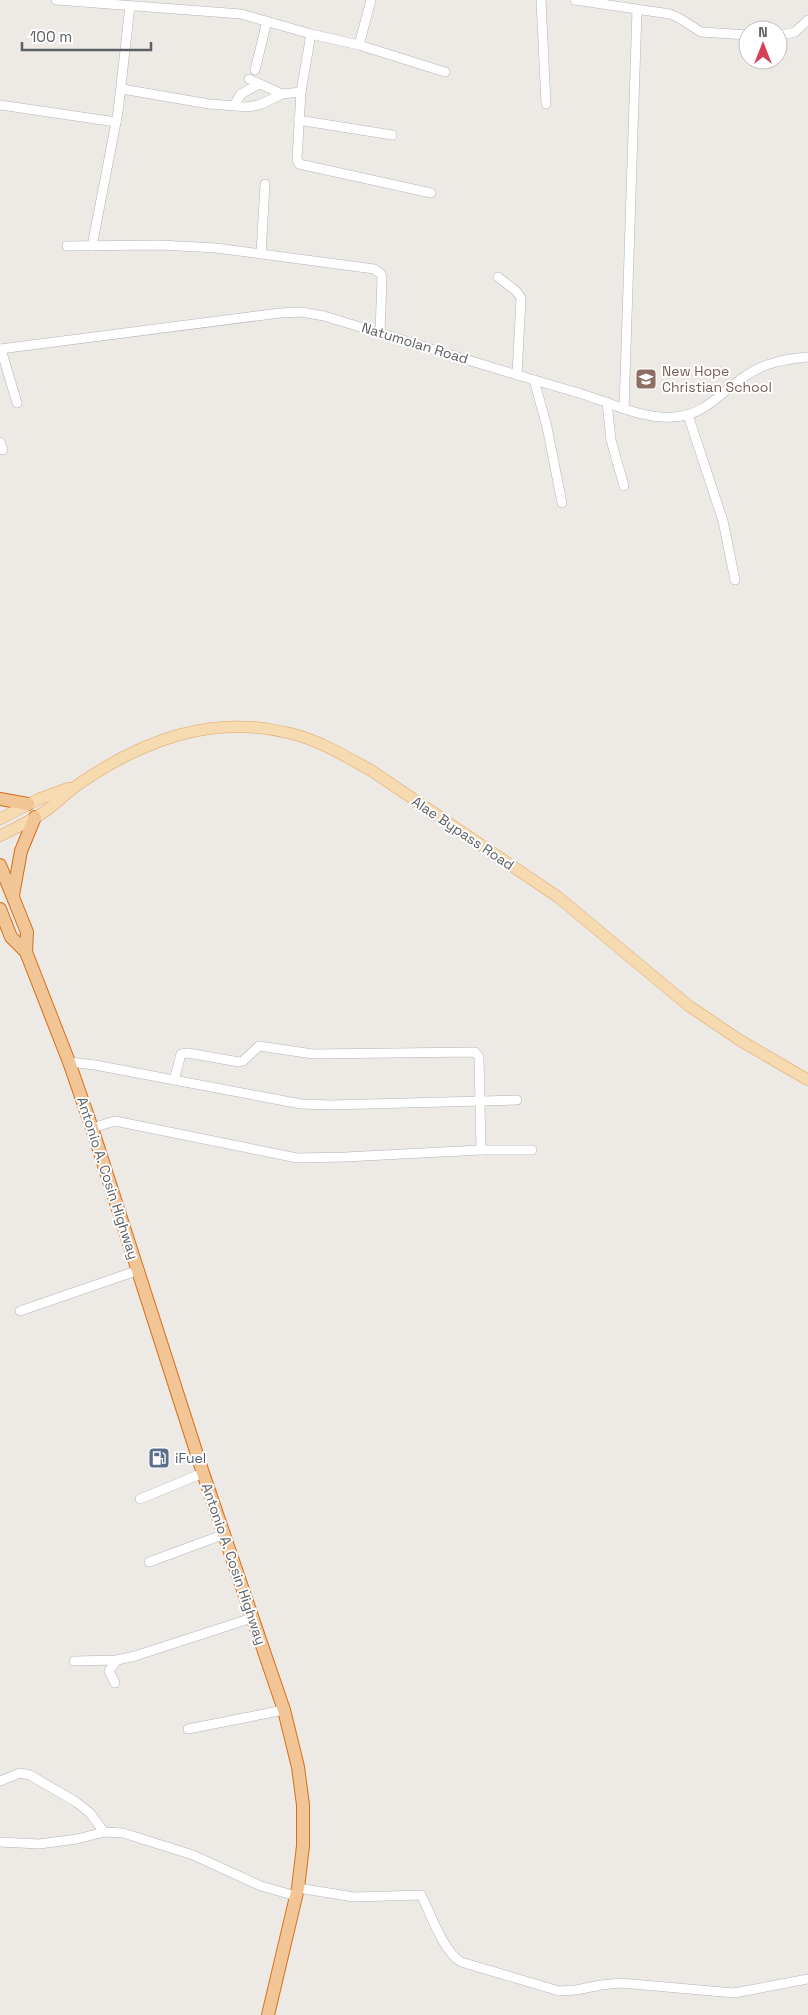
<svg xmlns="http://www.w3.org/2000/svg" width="808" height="2015" font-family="'Space Grotesk',sans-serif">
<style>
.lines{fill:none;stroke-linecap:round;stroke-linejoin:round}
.minor-casing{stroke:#b1b5b7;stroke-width:10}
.major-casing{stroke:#e1a368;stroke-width:12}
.highway-casing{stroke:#d76f19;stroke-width:14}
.minor{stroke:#fff;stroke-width:9}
.major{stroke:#f6dab0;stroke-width:11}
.highway{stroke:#f1c596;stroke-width:12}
.labels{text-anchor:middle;stroke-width:4;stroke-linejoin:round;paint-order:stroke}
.street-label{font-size:14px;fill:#5c6063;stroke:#fff}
.education-label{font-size:14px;fill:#785e54;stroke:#fff;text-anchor:start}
.service-label{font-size:14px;fill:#4e5e75;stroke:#fff;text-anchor:start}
</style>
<rect width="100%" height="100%" fill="#ede9e4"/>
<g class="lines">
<g class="minor-casing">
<g id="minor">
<path d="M56 0 241 14 311 34 359 45 371 0"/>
<path d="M541 0 546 104"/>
<path d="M575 0 670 14 679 18 701 32 748 35"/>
<path d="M311 34 301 92 297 159 299 164 431 193"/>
<path d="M778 36 795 32 808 20"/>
<path d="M359 45 445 72"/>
<path d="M255 70 267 21"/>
<path d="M249 79 282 94 301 92"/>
<path d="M259 84 241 94 236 102 237 106C253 110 268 101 282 94"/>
<path d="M122 89 209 104 237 106"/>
<path d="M0 105 116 122"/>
<path d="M298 120 392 135"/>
<path d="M67 246 160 245 216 248 374 269 381 274 382 278 380 333"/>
<path d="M92 246 118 112 130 6"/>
<path d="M261 254 265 184"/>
<path d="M498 277 516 291 521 298 517 375"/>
<path d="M0 349 280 313 301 312 324 316C410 342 495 369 582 394 611 403 641 419 673 417 704 416 720 393 744 377 763 363 785 359 808 357"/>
<path d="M1 349 17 403"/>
<path d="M534 380 547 427 562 503"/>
<path d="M607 402 611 440 624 486"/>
<path d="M624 409 637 10"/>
<path d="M688 415 723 521 735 580"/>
<path d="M0 442 3 450"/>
<path d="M69 1062 95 1065 301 1104 331 1105 517 1100"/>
<path d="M174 1080 181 1054 188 1053 239 1062 243 1061 259 1046 313 1054 475 1052 479 1057 481 1150"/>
<path d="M92 1128 115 1121 297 1158 345 1157 481 1150H532"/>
<path d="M20 1311 139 1270"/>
<path d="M140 1499 203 1473"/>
<path d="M149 1562 225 1534"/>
<path d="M74 1661 117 1660 135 1656 252 1618"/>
<path d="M115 1683 109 1671 117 1660"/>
<path d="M188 1729 284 1710"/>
<path d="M0 1781 20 1773 30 1775 76 1802 90 1813 104 1832"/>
<path d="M0 1842 39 1844 77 1839 104 1832 123 1833 193 1855 261 1886 296 1896"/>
<path d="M298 1888 354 1897 421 1895C431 1914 443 1951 461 1962L559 1991 576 1990 601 1985 621 1983 734 1993 808 1979"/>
</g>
</g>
<g class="major-casing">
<g id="major">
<path d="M0 819 39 799 69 788"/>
<path d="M0 836C15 828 33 820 47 810 58 802 67 792 79 784 143 740 212 714 289 733 319 740 345 756 372 771L558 897 689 1006 741 1041 808 1080"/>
</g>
</g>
<g class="highway-casing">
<g id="highway">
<path d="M0 799 28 804"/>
<path d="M0 865 27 932 26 952"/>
<path d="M13 895 21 851 35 817"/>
<path d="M0 909 11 937 26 952 69 1062 92 1128 203 1473 284 1710 298 1767 303 1805V1846L298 1888 268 2015"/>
</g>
</g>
<use href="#minor" class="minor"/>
<use href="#major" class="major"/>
<use href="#highway" class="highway"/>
</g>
<defs>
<g id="school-square" transform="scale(1.125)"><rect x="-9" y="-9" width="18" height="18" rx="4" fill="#8d6e63" stroke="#fff"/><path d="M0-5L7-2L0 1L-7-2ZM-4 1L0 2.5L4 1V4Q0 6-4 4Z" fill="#fff"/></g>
<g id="fuel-square" transform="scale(1.125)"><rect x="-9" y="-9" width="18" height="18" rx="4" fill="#5c6f8a" stroke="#fff"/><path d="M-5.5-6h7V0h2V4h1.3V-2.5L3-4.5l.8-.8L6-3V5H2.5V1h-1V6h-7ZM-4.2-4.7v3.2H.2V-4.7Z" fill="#fff"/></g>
</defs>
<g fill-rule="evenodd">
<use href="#school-square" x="646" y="379"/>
<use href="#fuel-square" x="159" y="1458"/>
</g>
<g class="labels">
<g class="street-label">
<text transform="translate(415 343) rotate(17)" y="5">Natumolan Road</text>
<text transform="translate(463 833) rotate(34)" y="5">Alae Bypass Road</text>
<text transform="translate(108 1178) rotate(72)" y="5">Antonio A. Cosin Highway</text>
<text transform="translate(234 1564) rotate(71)" y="5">Antonio A. Cosin Highway</text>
</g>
<g class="education-label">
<text x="662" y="376">New Hope<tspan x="662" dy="16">Christian School</tspan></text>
</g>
<g class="service-label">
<text x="175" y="1463">iFuel</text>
</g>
</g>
<g transform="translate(763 45)"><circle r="24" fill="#ffffff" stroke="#bebfc1"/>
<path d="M0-4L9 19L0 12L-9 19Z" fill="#d64158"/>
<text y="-8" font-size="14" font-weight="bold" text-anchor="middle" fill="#5c6063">N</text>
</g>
<path d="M22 42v8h129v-8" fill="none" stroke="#5c6063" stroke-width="2.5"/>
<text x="30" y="42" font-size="15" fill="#5c6063" stroke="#ffffff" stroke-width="4" paint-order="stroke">100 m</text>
</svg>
